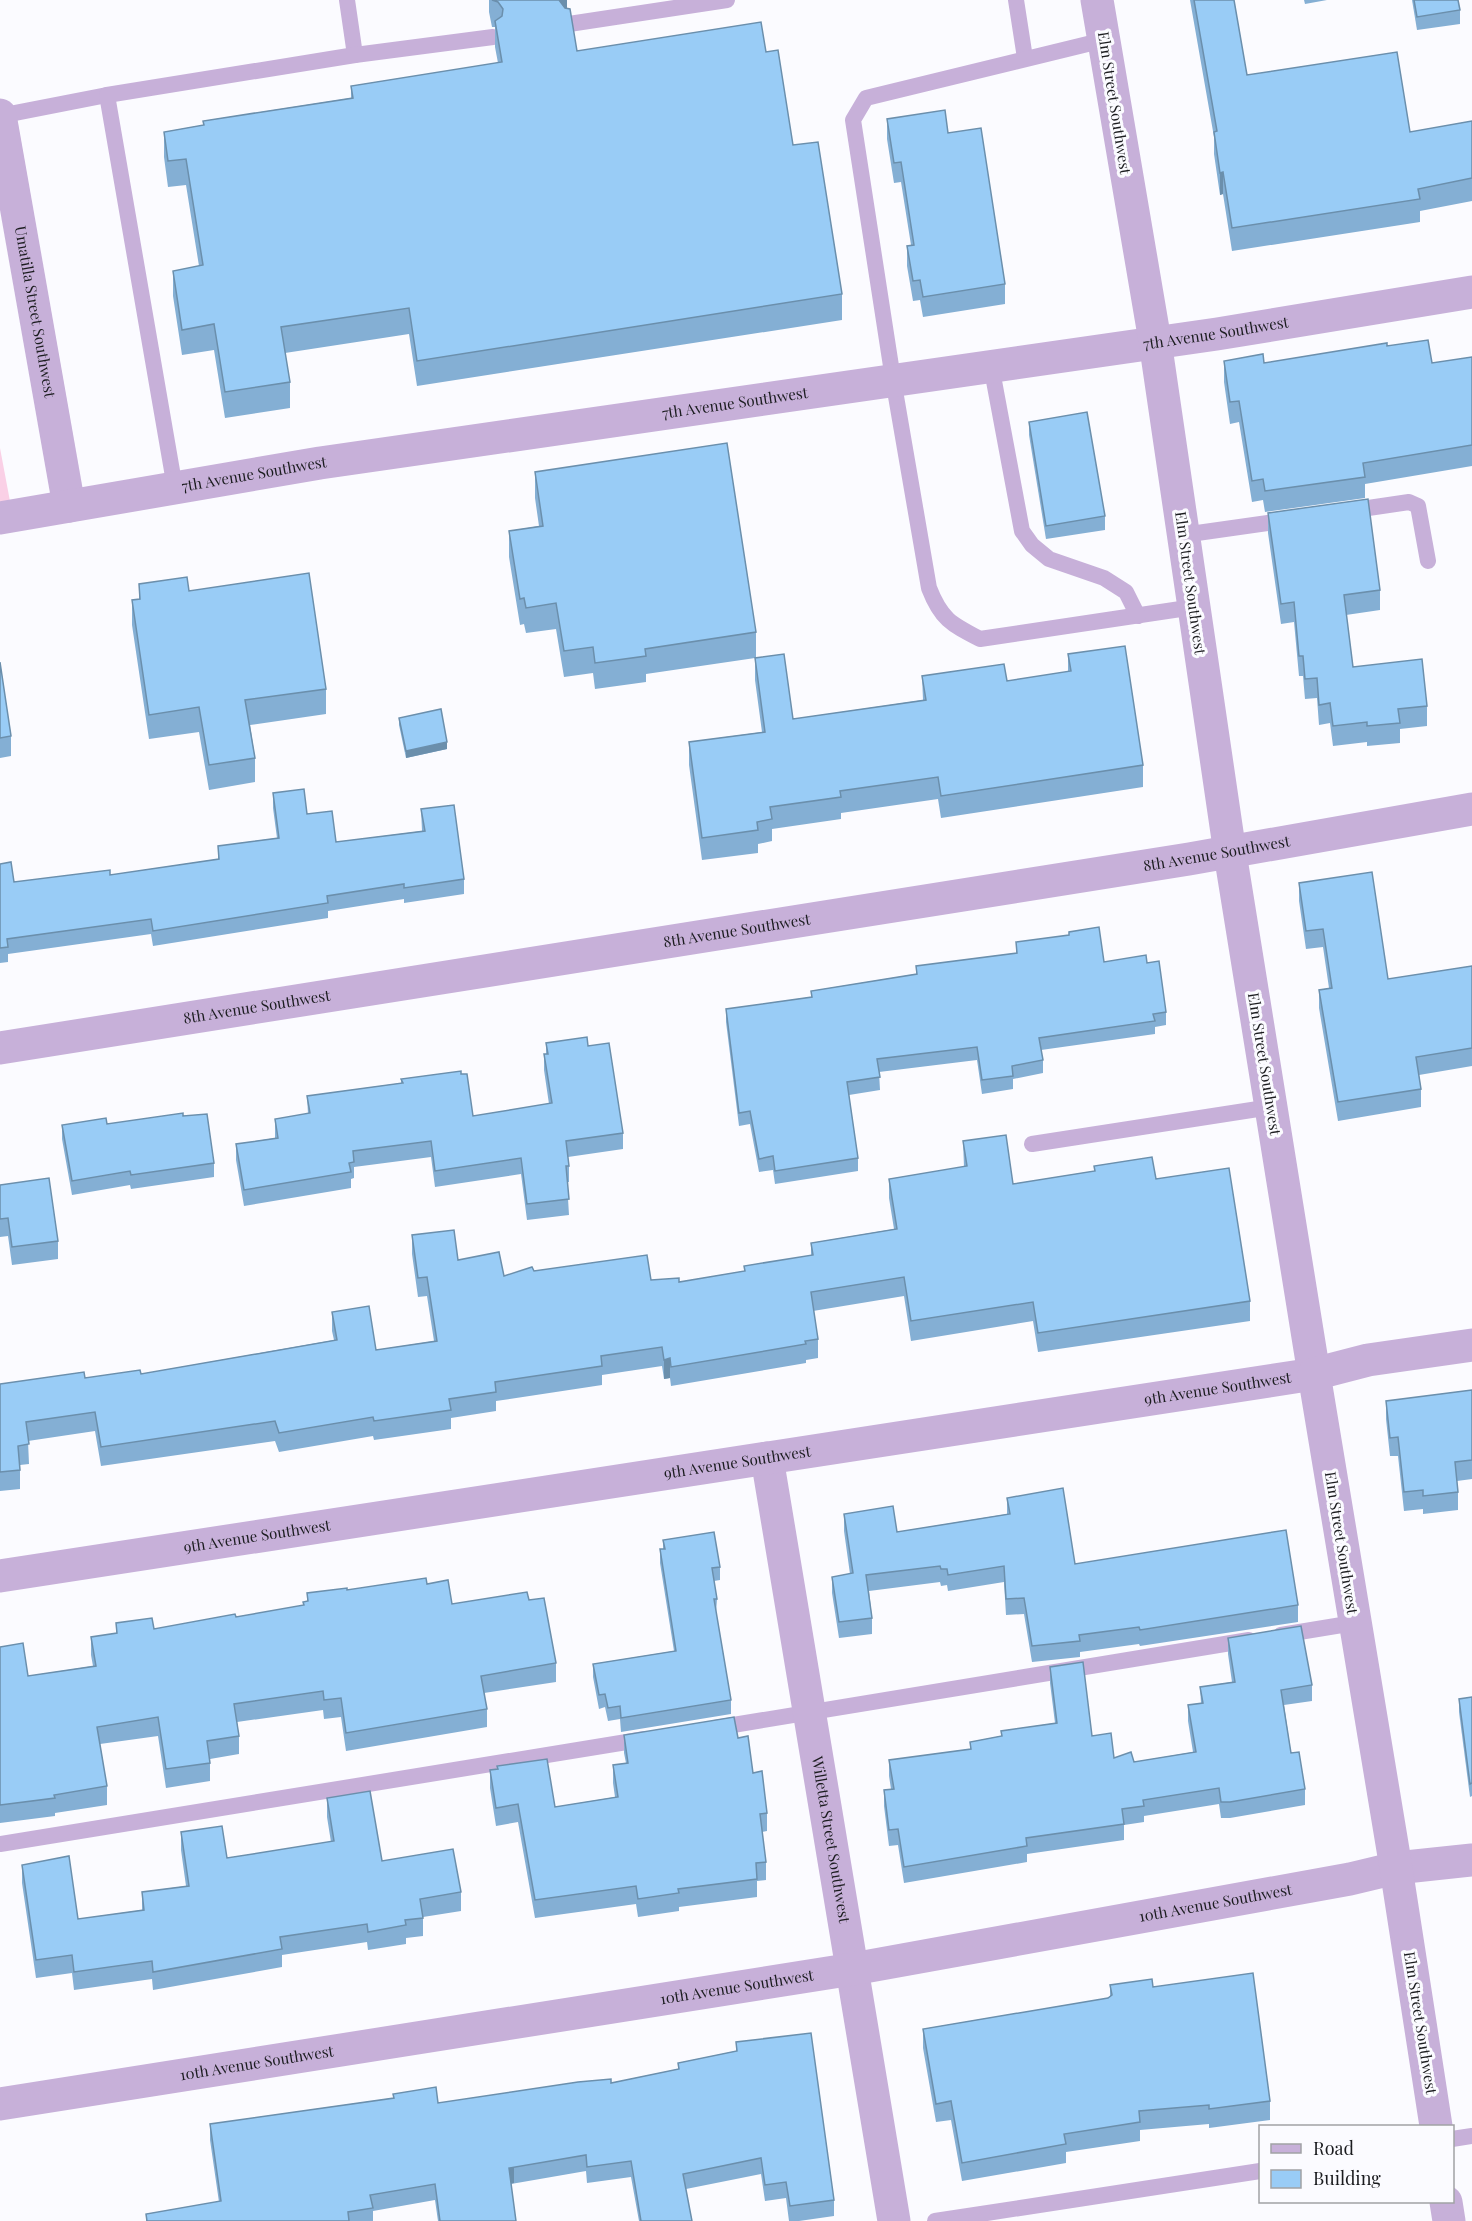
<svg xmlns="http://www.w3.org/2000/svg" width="1472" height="2221" font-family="'Playfair Display',serif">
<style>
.green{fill:#fad0e6}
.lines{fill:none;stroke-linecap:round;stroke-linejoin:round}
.service{stroke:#c7b0d9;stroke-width:16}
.minor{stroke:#c7b0d9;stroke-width:33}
.tertiary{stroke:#c7b0d9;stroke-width:33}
.wall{fill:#84afd4}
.shaded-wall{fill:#6b8fac}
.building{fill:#99ccf6;stroke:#6b8fac;stroke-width:1.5}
.labels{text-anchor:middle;stroke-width:6;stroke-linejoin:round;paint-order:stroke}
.street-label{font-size:15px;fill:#1b1c1f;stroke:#fbfbff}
</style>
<rect width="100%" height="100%" fill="#fbfbff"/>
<path class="green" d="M0 448 12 512 0 514Z"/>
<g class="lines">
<g class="service">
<path d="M347 0 355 55"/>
<path d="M1016 0 1025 58"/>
<path d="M569 24 727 0"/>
<path d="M1104 40 866 98 853 120 893 379 929 588C941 619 951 624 980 639L1194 607"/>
<path d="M0 116 107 95"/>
<path d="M991 365 1022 531 1032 545 1049 559 1104 578 1126 592 1138 616"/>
<path d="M175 488 107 95 355 55 493 37"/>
<path d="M1348 511 1409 502 1418 506 1428 561"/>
<path d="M1183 535 1289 520"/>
<path d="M1032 1144 1271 1107"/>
<path d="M1281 1635 1354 1623"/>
<path d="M715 1728 1249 1640"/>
<path d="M0 1844 645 1739"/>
<path d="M1452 2139 1472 2136"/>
<path d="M935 2221 1260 2171"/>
</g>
<g class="minor">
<path id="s1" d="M0 115 69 506"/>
<path id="s2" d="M0 518 320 463 1217 334 1472 292"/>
<path id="s3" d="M0 1048 1189 859 1472 809"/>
<path id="s4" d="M767 1458 894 2221"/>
<path id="s5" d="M0 1576 1314 1374 1230 853 1155 341 1097 0"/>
<path id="s6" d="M0 2104 853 1969 1350 1879 1396 1868 1472 1860"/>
</g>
<g class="tertiary">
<path d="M1436 2126 1396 1868 1314 1374 1368 1360 1472 1345"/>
<path d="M1446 2202 1449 2221"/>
</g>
</g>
<g class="wall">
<path d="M489 0H567V8L577 51 766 52 793 145 842 294V320L417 386 409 334 285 353 290 382V408L225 418 214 350 182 355 173 296V271L199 266 186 185 168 187 164 157V132L203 125V121L351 98V86L498 63 495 47V27H492L489 12Z"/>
<path d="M1190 0H1234L1247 75 1410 132 1472 121V201L1420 211V222L1232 251 1223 194 1220 195 1214 154V137Z"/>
<path d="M1304 0H1327L1305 4Z"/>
<path d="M1412 0H1458L1460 10V24L1417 30Z"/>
<path d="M887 119 948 133 1005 284V304L923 317 920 300 913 301 907 266V246L911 245 901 182 894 183 887 139Z"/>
<path d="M1387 346 1432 363 1472 357V466L1365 484V498L1265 512 1263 500 1252 502 1239 422 1230 424 1224 382V361L1264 363Z"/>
<path d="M1029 422 1105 516V530L1046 539 1029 435Z"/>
<path d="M535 472 756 632V658L793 719 923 700 922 676 1007 681 1068 672V654L1143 765V787L941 818 938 799 841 813V819L772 829V841L758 844V853L702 860 689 765V742L762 732 755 680V658L646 674V682L595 689 593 673 564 677 556 629 526 633 524 624 520 625 509 557V531L539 526 535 498Z"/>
<path d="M1268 513 1380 590V610L1346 615 1353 667 1427 706V726L1400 729V743L1367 746V742L1333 746 1330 723 1319 725 1317 698 1305 699 1303 676H1299L1294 622 1281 624 1268 533Z"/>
<path d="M139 584 189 591 326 689V714L250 725 255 758V782L209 790 199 732 149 739 132 625V600L139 599Z"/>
<path d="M0 662 11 736V756L0 758Z"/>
<path d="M399 718 447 749 406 758 399 725Z"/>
<path d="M273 793 307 814 336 842 422 831 421 809 464 879V894L404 903V899L328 911V918L153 946 151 934 8 954V962L0 963V864L14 882 110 875 218 859V846L277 838 273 808Z"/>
<path d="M1299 883 1388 979 1472 966V1066L1419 1075 1421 1089V1107L1338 1121 1319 1008V990L1329 988 1323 947 1306 949 1299 901Z"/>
<path d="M1016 942 1104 962 1147 963 1166 1012V1025L1155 1027V1034L1041 1050 1043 1060V1073L1013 1079V1089L982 1094 977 1060 879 1072 880 1090 849 1095 858 1158V1171L775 1184 773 1170 759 1172 750 1124 739 1126 726 1022V1009L811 997V991L916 974V966L1016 953Z"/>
<path d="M546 1043 588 1046 623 1133V1149L568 1157 569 1166V1182H567L569 1215 527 1220 521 1174 435 1187 431 1157 354 1167V1178L351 1179V1188L244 1206 236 1160V1144L275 1138V1119L308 1114 307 1096 401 1083V1079L473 1116 549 1104 544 1070V1054H546Z"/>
<path d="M183 1116 214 1163V1177L131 1189 130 1185 72 1195 62 1139V1125L107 1124Z"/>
<path d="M963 1141 1013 1184 1094 1171V1166L1156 1179 1250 1301V1321L1038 1352 1033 1321 911 1341 904 1296 813 1311 818 1339V1358L806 1360V1363L671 1386 670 1378 664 1379 662 1366 602 1375V1385L496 1401V1411L451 1418V1429L374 1440 373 1436 279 1452 275 1441 101 1466 95 1431 28 1441 29 1464 20 1465V1489L0 1491V1384L141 1374 334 1340 332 1331V1312L376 1350 434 1341 427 1296 418 1297 412 1254V1235L458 1260 504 1276 534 1271 679 1282 744 1271V1266L811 1256V1243L894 1229 889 1198V1179L964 1167Z"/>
<path d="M0 1185 58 1241V1259L12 1265 8 1236 0 1237Z"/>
<path d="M1472 1390V1479L1457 1481 1458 1492V1510L1423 1514V1509L1404 1511 1398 1456H1390L1386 1419V1401Z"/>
<path d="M1007 1498 1075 1564 1298 1605V1622L1140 1646 1139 1644 1080 1652V1657L1032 1662 1024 1614 1006 1615 1004 1582 948 1591 947 1585 941 1586 940 1582 869 1591 872 1618V1634L839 1638 832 1593V1577L850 1574 844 1531V1514L897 1532 1007 1514Z"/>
<path d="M663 1540 720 1567V1580L714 1581 717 1599 716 1613 731 1700V1714L621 1732 620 1719 608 1721 605 1707 599 1709 593 1677V1664L674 1651 660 1563V1549H663Z"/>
<path d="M427 1584 452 1604 529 1600 556 1663V1682L484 1693 487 1709V1727L346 1751 341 1717 324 1719 323 1710 237 1722 239 1736V1754L210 1759V1781L166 1788 158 1736 100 1744 107 1786V1805L55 1813V1816L0 1823V1647L28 1676 93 1666 91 1655V1637L116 1634V1623L154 1629 236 1617 303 1606V1602L307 1601V1593Z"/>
<path d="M1228 1638 1312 1685V1701L1284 1705 1291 1753 1305 1789V1805L1230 1818H1221L1219 1804 1144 1816V1822L1124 1825V1840L1027 1854V1862L904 1883 898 1845 889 1846 884 1806V1790L891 1789 889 1776V1760L970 1749V1742L1001 1736V1731L1055 1723 1050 1683V1667L1092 1736 1114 1758 1134 1762 1193 1752 1188 1721V1705L1201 1703 1200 1687 1232 1682 1228 1654Z"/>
<path d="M1472 1697V1796L1470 1797 1459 1712V1699Z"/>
<path d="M624 1735 738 1738 753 1773 767 1813V1831L762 1832 766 1862V1880L757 1881V1897L679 1907V1911L638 1917 636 1904 535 1918 518 1822 496 1826 490 1788V1770L497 1769V1766L555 1807 615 1797 613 1783V1765L626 1763 624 1753Z"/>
<path d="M327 1798 382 1861 461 1892V1911L423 1917V1936L406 1938V1944L368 1950 367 1942 282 1955V1967L153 1990 152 1979 74 1990 72 1973 36 1978 22 1883V1865L78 1919 142 1910V1892L186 1886 181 1850V1832L227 1858 331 1842 327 1817Z"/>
<path d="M1110 1985 1153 1987 1270 2101V2120L1209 2128V2124L1140 2130V2141L1066 2152V2163L962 2181 951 2120 936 2122 923 2048V2029L1108 1998 1110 1996Z"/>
<path d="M736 2042 834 2200V2216L799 2221H789L786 2198 765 2201 761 2174 686 2189 692 2221H639L631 2177 587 2183 586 2171 511 2184 516 2221H438L435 2200 373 2211V2221H146V2214L219 2202 210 2140V2124L393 2098V2094L438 2103 611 2083 678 2069V2063L736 2051Z"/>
</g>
<g class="shaded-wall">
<path d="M559 0H567V14Z"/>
<path d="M1223 172V194L1220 195V173Z"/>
<path d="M447 742V749L406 758V751Z"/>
<path d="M670 1358V1378L664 1379V1360Z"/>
<path d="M514 2167V2183L509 2184V2168Z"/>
</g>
<g class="building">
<path d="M492 0H559L565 8 570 9 577 51 761 22 766 52 778 50 793 145 818 142 842 294 417 361 409 308 281 327 290 382 225 392 214 324 182 330 173 271 203 265 186 159 168 161 164 132 204 125 203 121 353 98 351 86 502 62 495 21 502 16 503 9 498 2Z"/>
<path d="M1194 0H1234L1247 75 1397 52 1410 132 1472 121V178L1418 189 1420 199 1232 228 1223 172 1220 173 1214 132 1217 131Z"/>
<path d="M1414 0H1458L1460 10 1417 17Z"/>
<path d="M945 110 948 133 981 128 1005 284 923 297 920 280 913 281 907 246 914 245 901 162 894 163 887 119Z"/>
<path d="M1428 340 1432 363 1472 357V445L1363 463 1365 477 1265 491 1263 479 1252 481 1239 401 1230 402 1224 361 1263 354 1264 363 1387 343V346Z"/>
<path d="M1087 412 1105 516 1046 526 1029 422Z"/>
<path d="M727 443 756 632 645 649 646 656 595 663 593 647 564 651 556 603 526 608 524 598 520 599 509 531 543 526 535 472Z"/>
<path d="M1368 499 1380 590 1344 595 1353 667 1422 659 1427 706 1398 709 1400 723 1367 726V722L1333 726 1330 703 1319 705 1317 678 1305 679 1303 656H1299L1294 602 1281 604 1268 513Z"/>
<path d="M309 573 326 689 245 700 255 758 209 765 199 707 149 715 132 600 140 599 139 584 187 577 189 591Z"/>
<path d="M1125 646 1143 765 941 796 938 777 840 791 841 797 770 807 772 819 757 822 758 830 702 838 689 742 765 732 755 658 784 654 793 719 926 700 922 676 1004 664 1007 681 1071 671 1068 654Z"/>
<path d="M0 662 11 736 0 738Z"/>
<path d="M441 709 447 742 406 751 399 718Z"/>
<path d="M304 789 307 814 332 811 336 842 425 831 421 809 454 805 464 879 404 888V884L327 896 328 903 153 931 151 919 7 939 8 947 0 948V864L11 862 14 882 110 870V875L219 859 218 846 279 838 273 793Z"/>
<path d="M1372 872 1388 979 1472 966V1048L1416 1057 1421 1089 1338 1102 1319 990 1332 988 1323 929 1306 931 1299 883Z"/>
<path d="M1099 927 1104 962 1146 955 1147 963 1159 961 1166 1012 1153 1014 1155 1021 1039 1038 1043 1060 1012 1066 1013 1076 982 1080 977 1047 877 1059 880 1077 847 1082 858 1158 775 1171 773 1156 759 1159 750 1111 739 1113 726 1009 812 997 811 991 917 974 916 966 1017 953 1016 942 1069 935V932Z"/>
<path d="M587 1037 588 1046 609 1043 623 1133 566 1141 569 1166H566L569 1199 527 1204 521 1158 435 1171 431 1141 353 1151 354 1162 349 1163 351 1172 244 1190 236 1144 278 1138 275 1119 310 1113 307 1096 403 1083 401 1079 461 1071V1074H467L473 1116 552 1103 544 1054H548L546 1043Z"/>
<path d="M183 1113V1116L207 1114 214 1163 131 1175 130 1171 72 1181 62 1125 106 1118 107 1124Z"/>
<path d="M1006 1135 1013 1184 1095 1171 1094 1166 1152 1157 1156 1179 1229 1168 1250 1301 1038 1333 1033 1302 911 1321 904 1277 811 1292 818 1339 805 1341 806 1344 671 1367 670 1358 664 1360 662 1347 601 1356 602 1366 495 1382 496 1392 449 1399 451 1410 374 1421 373 1417 279 1433 275 1421 101 1447 95 1412 26 1422 29 1444 18 1446 20 1470 0 1472V1384L84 1372 85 1378 140 1370 141 1374 337 1340 332 1312 369 1306 376 1350 437 1341 427 1277 418 1278 412 1235 454 1230 458 1260 499 1252 504 1276 532 1267 534 1271 647 1255 651 1280 679 1278V1282L745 1271 744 1266 813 1255 811 1243 897 1229 889 1179 967 1166 963 1141Z"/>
<path d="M49 1178 58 1241 12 1247 8 1218 0 1219V1185Z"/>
<path d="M1472 1390V1460L1455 1462 1458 1492 1423 1496V1490L1404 1492 1398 1437 1390 1438 1386 1401Z"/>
<path d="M1063 1488 1075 1564 1286 1530 1298 1605 1140 1630 1139 1627 1079 1635 1080 1641 1032 1646 1024 1598 1006 1599 1004 1566 948 1575 947 1569H941L940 1566 866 1575 872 1618 839 1622 832 1577 853 1573 844 1514 893 1506 897 1532 1010 1514 1007 1498Z"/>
<path d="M714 1532 720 1567 712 1568 717 1599H714L731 1700 621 1718 620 1706 608 1708 605 1694 599 1695 593 1664 676 1651 660 1549H665L663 1540Z"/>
<path d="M426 1578 427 1584 448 1580 452 1604 527 1592 529 1600 544 1598 556 1663 481 1676 487 1709 346 1733 341 1698 324 1700 323 1691 234 1704 239 1736 207 1741 210 1763 166 1769 158 1717 97 1727 107 1786 54 1795 55 1798 0 1805V1647L23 1643 28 1676 96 1666 91 1637 117 1633 116 1623 152 1618 154 1629 235 1614 236 1617 304 1605 303 1602 308 1601 307 1593 347 1588V1590Z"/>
<path d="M1301 1626 1312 1685 1281 1690 1291 1753 1299 1752 1305 1789 1230 1802H1221L1219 1788 1143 1800 1144 1806 1122 1809 1124 1824 1026 1838 1027 1846 904 1867 898 1829 889 1830 884 1790 894 1789 889 1760 971 1749 970 1742 1002 1736 1001 1731 1057 1723 1050 1667 1083 1662 1092 1736 1111 1733 1114 1758 1131 1752 1134 1762 1196 1752 1188 1705 1203 1703 1200 1687 1235 1682 1228 1638Z"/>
<path d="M1472 1697V1783L1470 1784 1459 1699Z"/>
<path d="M734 1717 738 1738 748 1736 753 1773 762 1771 767 1813 760 1814 766 1862 756 1863 757 1879 678 1889 679 1893 638 1899 636 1886 535 1900 518 1804 496 1808 490 1770 498 1769 497 1766 547 1759 555 1807 618 1797 613 1765 628 1763 624 1735Z"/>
<path d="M370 1791 382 1861 453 1849 461 1892 420 1899 423 1918 405 1920 406 1925 368 1932 367 1924 280 1937 282 1949 153 1972 152 1961 74 1972 72 1955 36 1960 22 1865 69 1856 78 1919 144 1910 142 1892 189 1886 181 1832 222 1826 227 1858 334 1841 327 1798Z"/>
<path d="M1253 1973 1270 2101 1209 2109V2105L1139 2111 1140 2122 1064 2134 1066 2144 962 2163 951 2101 936 2104 923 2029 1108 1998 1112 1995 1110 1985 1152 1979 1153 1987Z"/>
<path d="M811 2033 834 2200 790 2206 786 2182 765 2185 761 2158 683 2174 692 2221H641L631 2161 587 2167 586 2155 509 2168 516 2221H440L435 2184 370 2195 373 2208 348 2212 349 2221H147L146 2214 221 2201 210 2124 394 2098 393 2094 436 2087 438 2103 578 2082 611 2079V2083L679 2069 678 2063 737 2051 736 2042Z"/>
</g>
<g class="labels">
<g class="street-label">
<text transform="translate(1114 103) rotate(81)" y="5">Elm Street Southwest</text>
<text dy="5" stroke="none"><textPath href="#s1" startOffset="200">Umatilla Street Southwest</textPath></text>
<text dy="5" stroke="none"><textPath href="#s2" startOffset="1230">7th Avenue Southwest</textPath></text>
<text dy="5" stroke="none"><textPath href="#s2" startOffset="744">7th Avenue Southwest</textPath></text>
<text dy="5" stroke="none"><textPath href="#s2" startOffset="258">7th Avenue Southwest</textPath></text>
<text transform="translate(1190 583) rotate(82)" y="5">Elm Street Southwest</text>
<text dy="5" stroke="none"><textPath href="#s3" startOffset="1232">8th Avenue Southwest</textPath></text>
<text dy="5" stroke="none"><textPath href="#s3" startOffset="746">8th Avenue Southwest</textPath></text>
<text dy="5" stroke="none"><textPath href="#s3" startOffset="260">8th Avenue Southwest</textPath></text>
<text transform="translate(1264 1064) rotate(81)" y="5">Elm Street Southwest</text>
<text dy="5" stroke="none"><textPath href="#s5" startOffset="1232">9th Avenue Southwest</textPath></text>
<text dy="5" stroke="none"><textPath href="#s5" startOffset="746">9th Avenue Southwest</textPath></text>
<text dy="5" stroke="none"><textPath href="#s5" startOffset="260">9th Avenue Southwest</textPath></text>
<text transform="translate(1341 1543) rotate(81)" y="5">Elm Street Southwest</text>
<text dy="5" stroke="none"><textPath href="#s4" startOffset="387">Willetta Street Southwest</textPath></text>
<text dy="5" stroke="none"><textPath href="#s6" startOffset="1232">10th Avenue Southwest</textPath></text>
<text dy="5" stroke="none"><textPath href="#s6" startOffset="746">10th Avenue Southwest</textPath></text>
<text transform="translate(1420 2023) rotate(81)" y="5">Elm Street Southwest</text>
<text dy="5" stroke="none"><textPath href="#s6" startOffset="260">10th Avenue Southwest</textPath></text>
</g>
</g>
<rect x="1259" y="2125" width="195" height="78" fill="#fbfbff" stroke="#a1a2a5" stroke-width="1.5"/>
<rect x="1271" y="2144" width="30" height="9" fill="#c7b0d9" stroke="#a1a2a5" stroke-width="1.5"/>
<text x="1313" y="2155" font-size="18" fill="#1b1c1f">Road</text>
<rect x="1271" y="2170" width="30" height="18" fill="#99ccf6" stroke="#a1a2a5" stroke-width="1.5"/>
<text x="1313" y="2185" font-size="18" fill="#1b1c1f">Building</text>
</svg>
